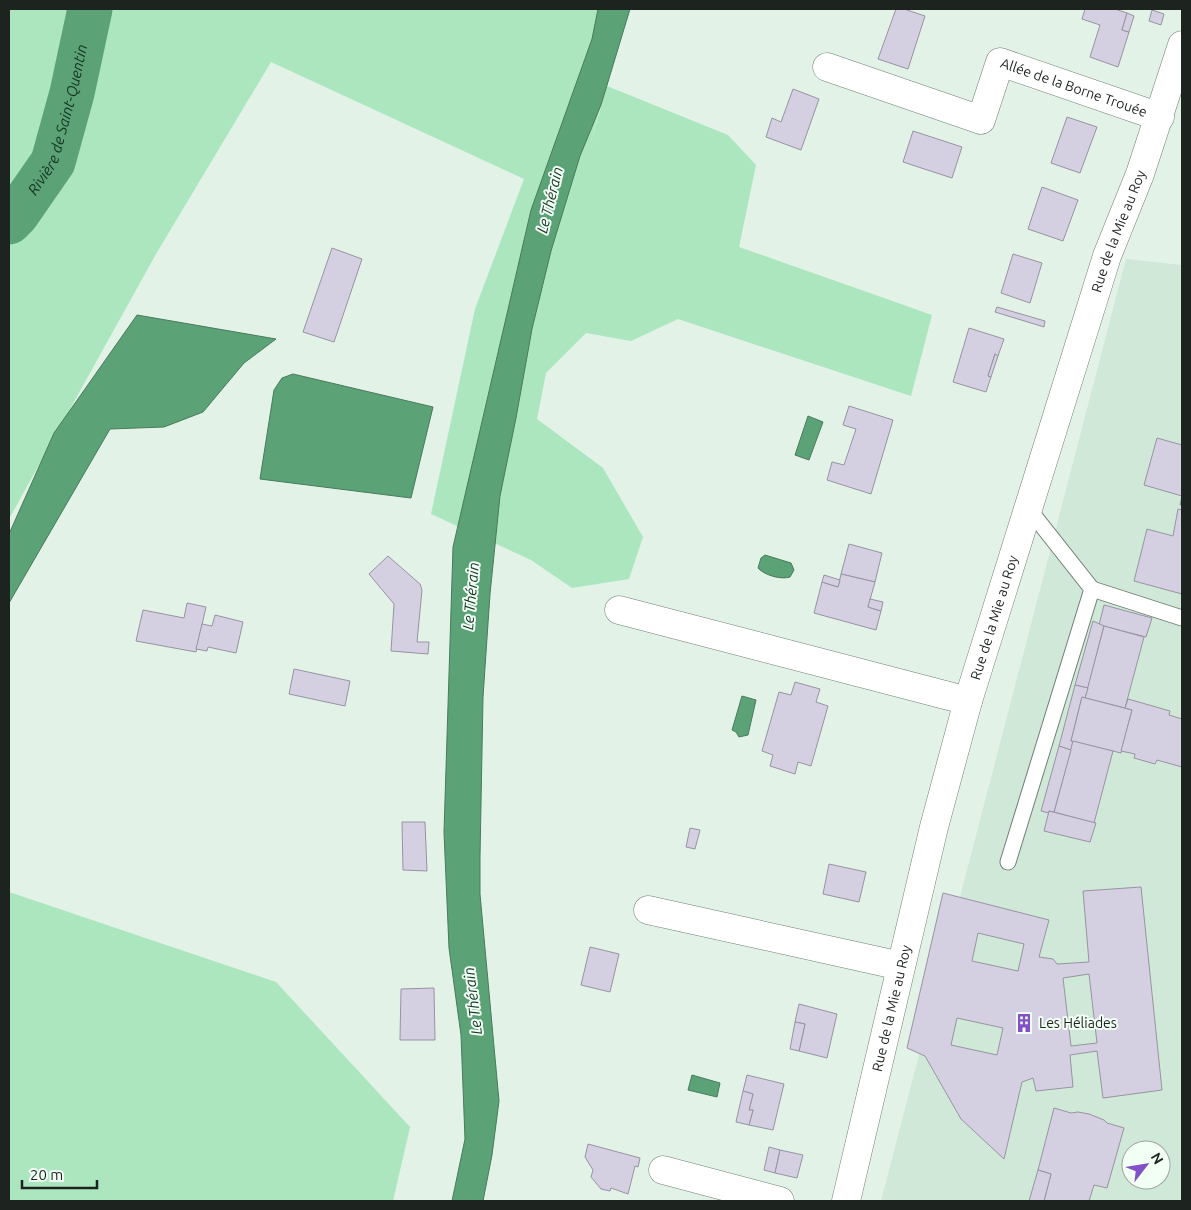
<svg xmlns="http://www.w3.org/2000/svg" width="1191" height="1210" font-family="Ubuntu,sans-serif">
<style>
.built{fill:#d0e8d7;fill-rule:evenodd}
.green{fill:#abe6bf}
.water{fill:#5ba276;stroke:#487c5c}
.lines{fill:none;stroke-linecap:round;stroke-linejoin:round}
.river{stroke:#5ba276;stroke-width:45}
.building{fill:#d5d0e1;stroke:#9793a2;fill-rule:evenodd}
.service-casing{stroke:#707f75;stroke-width:17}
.minor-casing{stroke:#707f75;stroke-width:29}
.service{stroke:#fff;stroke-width:15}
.minor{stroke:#fff;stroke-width:28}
.labels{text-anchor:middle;stroke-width:4;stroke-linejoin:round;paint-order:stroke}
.street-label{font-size:14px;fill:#1d231f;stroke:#f1fff5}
.poi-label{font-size:14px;fill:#1d231f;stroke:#f1fff5;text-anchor:start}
.water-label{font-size:15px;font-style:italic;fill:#143421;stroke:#f1fff5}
</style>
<rect width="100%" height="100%" fill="#e2f2e7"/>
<path class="built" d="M1126 259 1182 265V1201H881ZM1131 1150H1161V1180H1131Z"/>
<g class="green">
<path d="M9 9H626L590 145 607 86 728 135 756 165 739 247 932 315 911 396 678 319 631 341 586 333 546 373 537 419 603 468 643 537 629 579 572 588 531 560 431 514 475 309 524 179 271 62 156 254 9 519Z"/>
<path d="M9 892 276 982 410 1127 393 1201H9Z"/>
</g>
<g class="water">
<path d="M598 9H630L601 105 580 156 551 251 532 329 516 418 500 496 490 594 483 697 480 857V894L499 1101 492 1155 483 1201H452L465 1139 461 1035 449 948 444 832 453 547 531 210 592 39Z"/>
<path d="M137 315 276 339 244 363 203 412 164 427 110 429 9 603V534L54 433Z"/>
<path d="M293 374 433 407 411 498 260 479 274 390 282 378Z"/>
<path d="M808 416 823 422 809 460 795 455Z"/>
<path d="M765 555 791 563 794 570 790 577C781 580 764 575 758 568L761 558Z"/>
<path d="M742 696 756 700 748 735 739 737 736 732 732 730Z"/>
<path d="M692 1075 720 1083 717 1097 688 1090Z"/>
</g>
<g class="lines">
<path class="river" id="s1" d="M9 222 17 214 53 162 72 93 90 9"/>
</g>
<g class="building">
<path d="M896 9H904L925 16 908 69 878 59Z"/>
<path d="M1085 9H1115L1127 13 1122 30 1129 32 1118 67 1090 57 1100 25 1082 19Z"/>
<path d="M1152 10 1164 14 1161 25 1149 21Z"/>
<path d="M1127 13 1134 16 1129 32 1122 30Z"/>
<path d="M793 89 819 99 801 150 766 137 772 118 781 122Z"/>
<path d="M1067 117 1097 127 1080 173 1051 163Z"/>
<path d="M913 131 962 147 952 178 903 162Z"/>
<path d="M1042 187 1078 200 1063 241 1028 229Z"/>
<path d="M332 248 362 259 334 342 303 332Z"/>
<path d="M1013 254 1042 263 1030 303 1001 293Z"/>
<path d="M997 307 1045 321 1044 327 995 312Z"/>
<path d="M969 328 1004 339 998 356 995 354 988 376 991 377 986 392 953 382Z"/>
<path d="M995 354 998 356 991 377 988 376Z"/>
<path d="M849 406 893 420 871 494 827 480 832 462 844 465 856 429 843 425Z"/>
<path d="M1157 438 1182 445V505H1180L1182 496 1144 485Z"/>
<path d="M1178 509 1182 510V594L1134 581 1147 529 1173 536Z"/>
<path d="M849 544 882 553 875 582 841 574Z"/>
<path d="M388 556 420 584 422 590 417 642H429L428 654 391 651 394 604 369 574Z"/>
<path d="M841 574 875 582 868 607 881 611 876 630 814 613 822 582 838 587Z"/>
<path d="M824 575 840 580 838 587 822 582Z"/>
<path d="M870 599 883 602 881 611 868 607Z"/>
<path d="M187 603 206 607 196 652 136 641 143 610 184 618Z"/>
<path d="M1104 605 1152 618 1146 637 1099 625Z"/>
<path d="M215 615 243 622 236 653 208 647 207 651 196 649 202 624 212 626Z"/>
<path d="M1093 621 1104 626 1088 688 1075 685Z"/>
<path d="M1104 626 1144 637 1125 708 1085 698Z"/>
<path d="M294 669 350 681 345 706 289 694Z"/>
<path d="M795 682 820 689 816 702 828 706 811 766 798 762 795 774 770 766 773 755 762 751 779 692 791 695Z"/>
<path d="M1075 685 1088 688 1085 698 1082 697 1071 741H1073L1071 750 1059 746Z"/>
<path d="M1082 697 1132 710 1121 753 1071 741Z"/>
<path d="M1128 699 1170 711 1169 715 1182 719V767L1157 760 1155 764 1134 758 1135 754 1121 751 1132 710 1125 708Z"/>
<path d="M1073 741 1113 751 1094 823 1054 812Z"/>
<path d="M1059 746 1071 750 1054 812 1049 811V813L1041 811Z"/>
<path d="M1049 811 1096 823 1090 842 1044 831Z"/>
<path d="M402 822H425L427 871 403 870Z"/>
<path d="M690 828 700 830 695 849 686 847Z"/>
<path d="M829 864 866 872 859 902 823 894Z"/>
<path d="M1141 887 1162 1090 1103 1098 1097 1051 1070 1055 1073 1087 1036 1091 1033 1078 1022 1082 1004 1159 961 1119 925 1056 907 1048 943 893 1049 920 1039 957 1053 959 1057 964 1089 962 1083 891ZM978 933 1024 944 1018 971 972 961ZM1089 974 1097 1043 1071 1046 1063 978ZM957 1018 1003 1028 997 1055 951 1045Z"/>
<path d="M590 947 619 954 610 992 581 985Z"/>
<path d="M434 988 435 1040H400L401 989Z"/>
<path d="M799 1004 837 1014 827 1058 799 1051 805 1024 795 1022Z"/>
<path d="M795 1022 805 1024 799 1051 790 1049Z"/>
<path d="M747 1075 784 1084 773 1130 749 1125 753 1110H749L753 1094 743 1091Z"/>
<path d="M743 1091 753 1094 749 1110H753L749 1125 736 1122Z"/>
<path d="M1054 1108 1071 1113 1078 1112 1089 1114 1104 1120 1107 1123 1124 1128 1107 1188 1094 1185 1089 1201H1044L1051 1174 1038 1170Z"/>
<path d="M588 1144 640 1158 638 1167 635 1166 628 1194 611 1188 610 1191 601 1189 591 1177 593 1170 585 1157Z"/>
<path d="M769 1147 780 1150 775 1173 764 1170Z"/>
<path d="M780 1150 803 1155 797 1178 775 1173Z"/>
<path d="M1038 1170 1051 1174 1044 1201H1029Z"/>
</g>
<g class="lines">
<g class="service-casing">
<g id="service">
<path d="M1092 589 1182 618"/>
<path d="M1008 862 1092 589 1028 508"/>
</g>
</g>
<g class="minor-casing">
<g id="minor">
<path id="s2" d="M827 67 981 120 1000 62 1160 117"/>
<path d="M619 610 968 701"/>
<path d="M648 910 901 966"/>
<path d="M663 1170 780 1201"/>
<path id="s3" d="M846 1201 934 827 968 701 1107 256 1140 174 1182 45"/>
</g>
</g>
<use href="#service" class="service"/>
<use href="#minor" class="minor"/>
</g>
<defs>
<g id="building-bare" transform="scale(1.5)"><path d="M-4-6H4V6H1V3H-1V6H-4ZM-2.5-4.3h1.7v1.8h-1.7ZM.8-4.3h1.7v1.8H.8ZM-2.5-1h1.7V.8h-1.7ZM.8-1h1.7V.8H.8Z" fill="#8251ca" stroke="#f1fff5" stroke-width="2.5" paint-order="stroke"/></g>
</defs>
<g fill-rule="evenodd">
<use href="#building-bare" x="1024" y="1023"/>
</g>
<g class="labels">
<g class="street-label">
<text dy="5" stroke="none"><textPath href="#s2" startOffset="302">Allée de la Borne Trouée</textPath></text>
<text dy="5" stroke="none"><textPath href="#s3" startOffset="1008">Rue de la Mie au Roy</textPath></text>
<text dy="5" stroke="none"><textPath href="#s3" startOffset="602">Rue de la Mie au Roy</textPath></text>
<text dy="5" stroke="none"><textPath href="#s3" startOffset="198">Rue de la Mie au Roy</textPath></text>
</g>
<g class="poi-label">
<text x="1039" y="1028">Les Héliades</text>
</g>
<g class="water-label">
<text dy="5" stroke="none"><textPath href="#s1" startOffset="116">Rivière de Saint-Quentin</textPath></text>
<text transform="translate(550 200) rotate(-76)" y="5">Le Thérain</text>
<text transform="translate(471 596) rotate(-85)" y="5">Le Thérain</text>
<text transform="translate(473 1001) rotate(-97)" y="5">Le Thérain</text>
</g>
</g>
<rect width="1191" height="1210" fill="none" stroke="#1d231f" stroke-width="20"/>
<g transform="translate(1146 1165) rotate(59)"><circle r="24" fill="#f1fff5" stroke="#9ca79f"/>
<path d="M0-4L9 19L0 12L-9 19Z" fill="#8251ca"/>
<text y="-8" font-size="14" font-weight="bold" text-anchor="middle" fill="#1d231f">N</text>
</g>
<path d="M22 1180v8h75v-8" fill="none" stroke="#1d231f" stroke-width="2.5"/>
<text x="30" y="1180" font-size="15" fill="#1d231f" stroke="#f1fff5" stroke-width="4" paint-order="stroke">20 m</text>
</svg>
